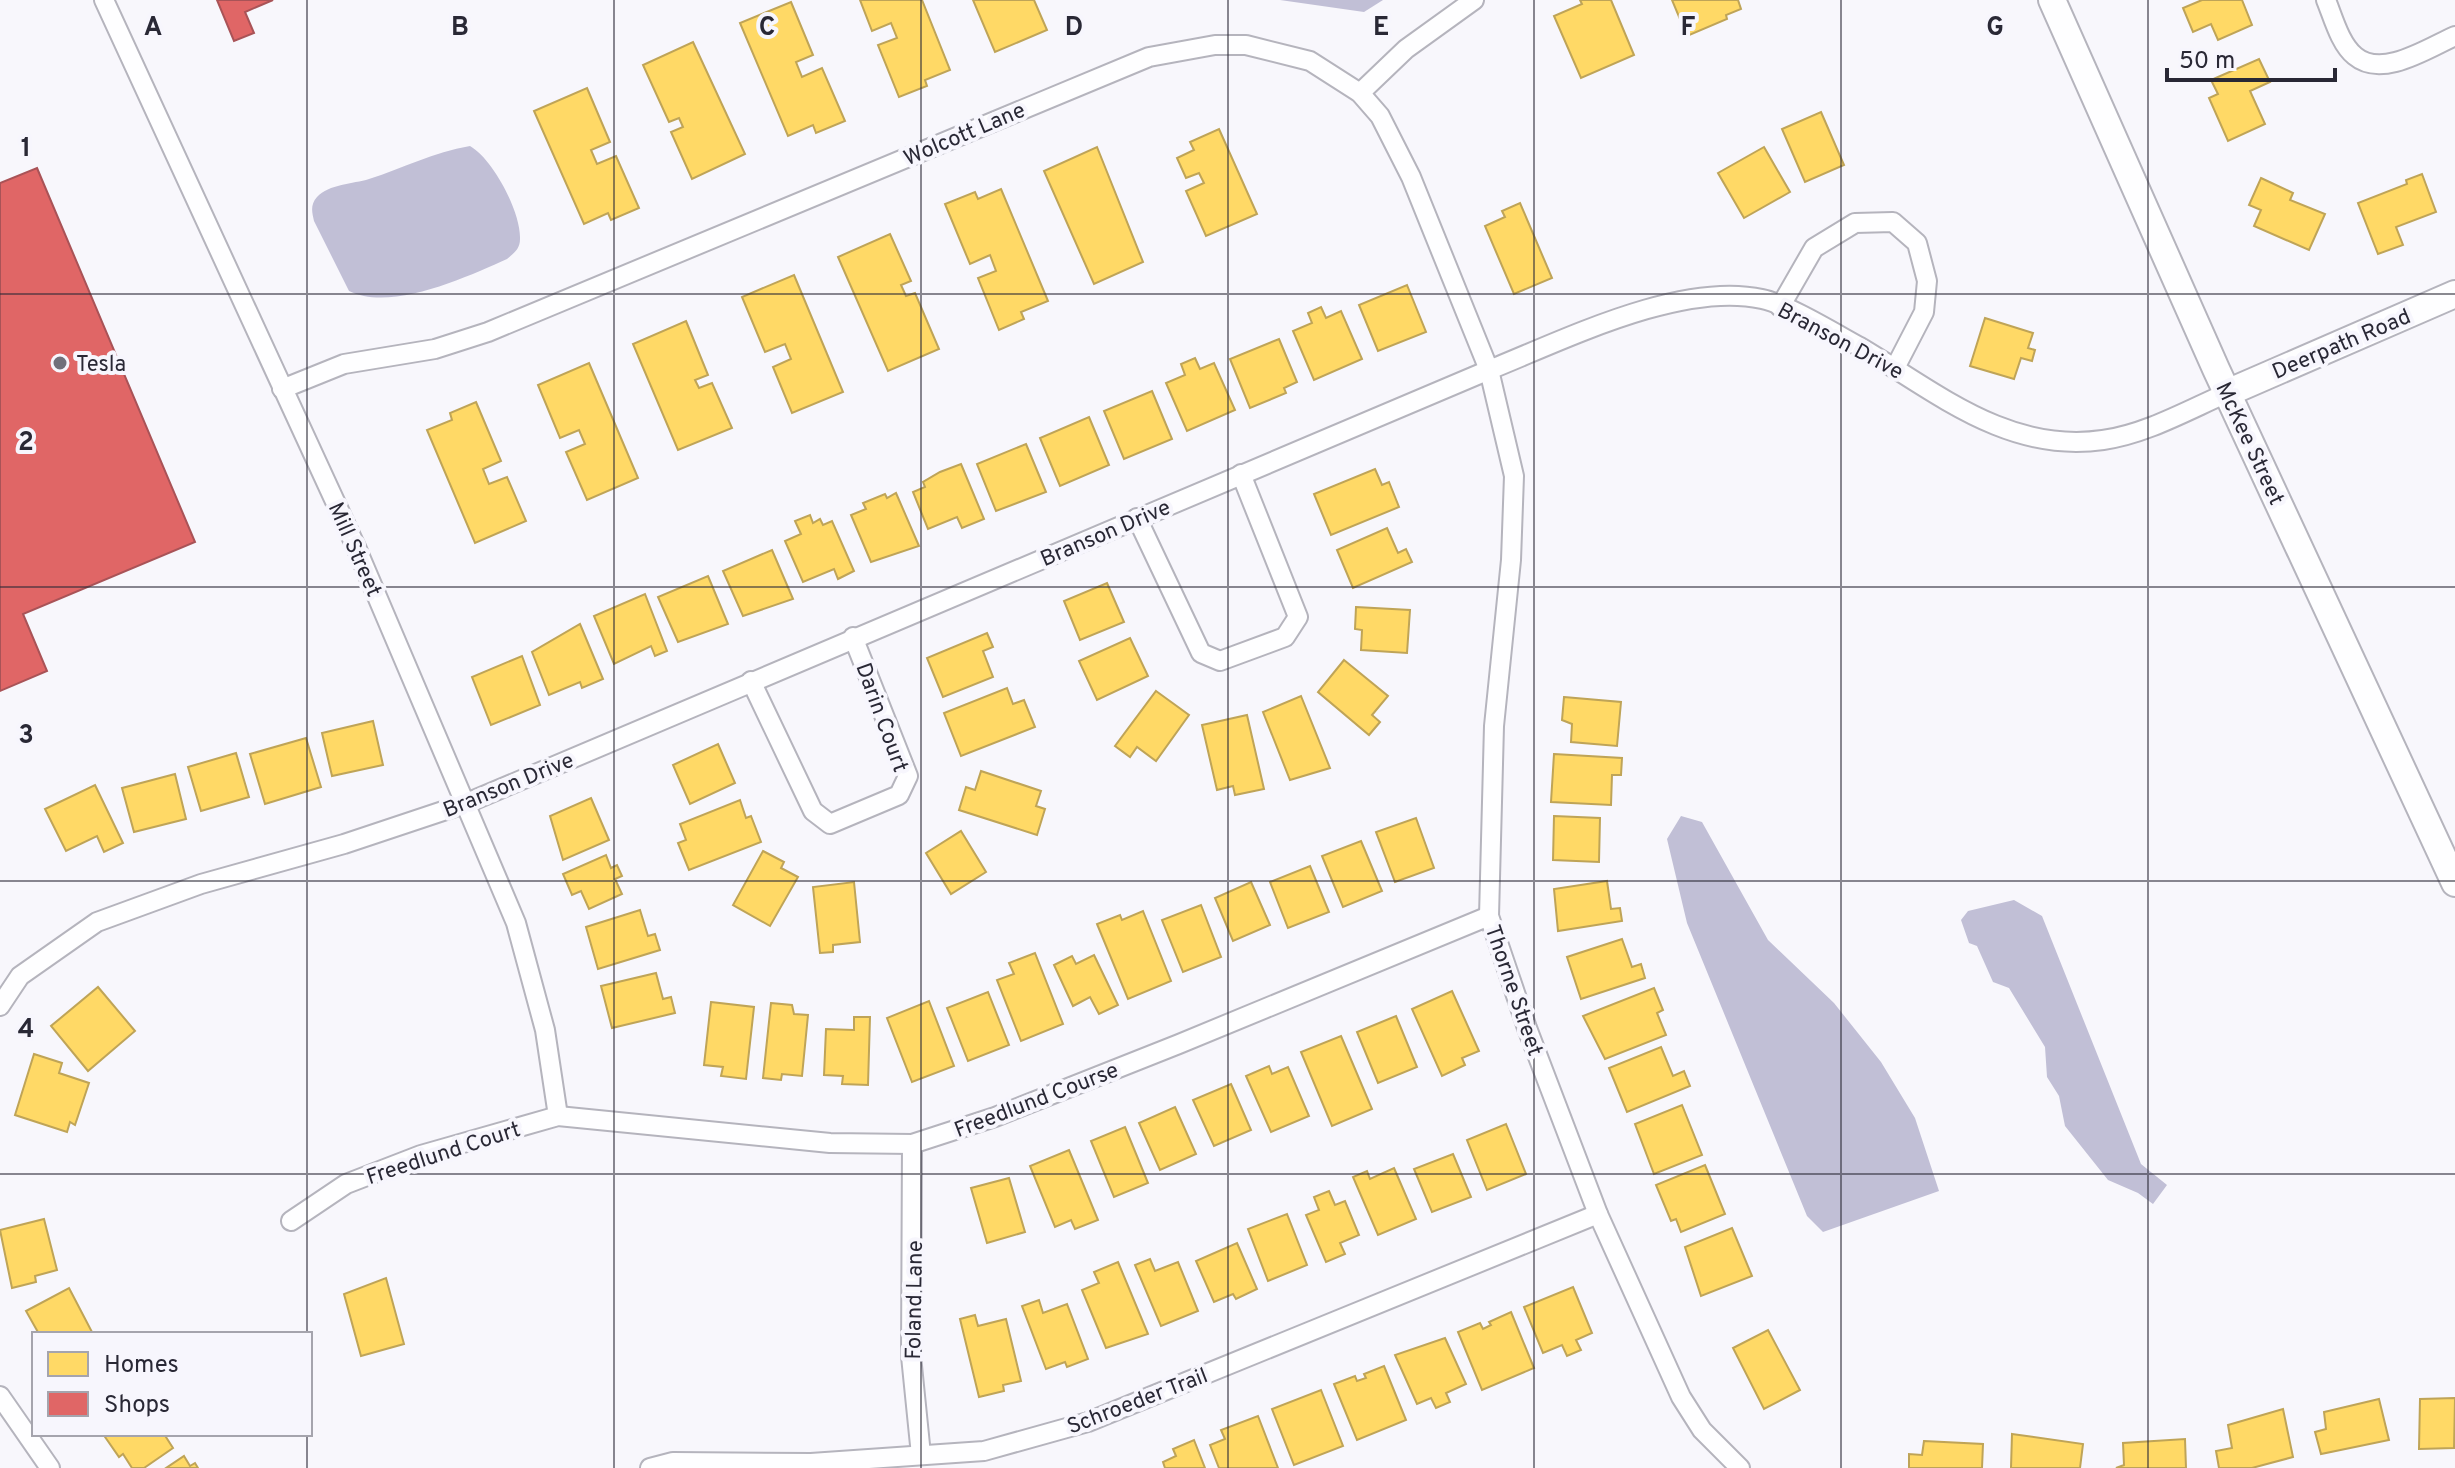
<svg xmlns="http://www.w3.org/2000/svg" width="2455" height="1468" font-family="Overpass,sans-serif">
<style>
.water{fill:#c1bfd6}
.homes{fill:#ffd966;stroke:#bfa457;stroke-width:2}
.shops{fill:#e06666;stroke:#a95357;stroke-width:2}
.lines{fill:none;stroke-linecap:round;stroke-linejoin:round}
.street-casing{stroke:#b5b4bd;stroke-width:22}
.secondary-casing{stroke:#b5b4bd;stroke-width:30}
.street{stroke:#fefeff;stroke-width:18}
.secondary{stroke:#fefeff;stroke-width:26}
.grid{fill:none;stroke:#292835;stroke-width:2;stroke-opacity:0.55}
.poi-dot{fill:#71707b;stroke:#f7f6fd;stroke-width:3}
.labels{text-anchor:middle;stroke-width:8;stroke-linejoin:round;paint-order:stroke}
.street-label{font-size:22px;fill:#292835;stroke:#f7f6fd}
.poi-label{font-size:22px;fill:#292835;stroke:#f7f6fd;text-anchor:start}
.grid-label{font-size:26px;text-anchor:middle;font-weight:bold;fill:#292835;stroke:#f7f6fd;stroke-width:8;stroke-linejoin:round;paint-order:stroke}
</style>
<rect width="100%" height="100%" fill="#f8f7fc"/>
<g class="water">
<path d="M1280 0H1383L1364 12Z"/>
<path d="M470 146C493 159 521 212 520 239 520 249 514 253 507 259 467 277 391 312 349 291L314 221C312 212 310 205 317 197 329 184 353 184 369 179 404 168 433 152 470 146Z"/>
<path d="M1681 816 1702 822 1768 940 1834 1003 1881 1062 1915 1118 1939 1191 1823 1232 1807 1216 1687 923 1667 839Z"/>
<path d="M2014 900 2042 916 2141 1164 2167 1185 2153 1204 2138 1193 2108 1180 2065 1126 2059 1096 2047 1077 2045 1047 2009 988 1993 982 1977 946 1969 943 1961 920 1968 911Z"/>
</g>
<g class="homes">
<path d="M860 0H922L950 70 925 80 927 86 899 97 878 45 897 38 891 23 872 31Z"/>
<path d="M973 0H1034L1047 30 995 52Z"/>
<path d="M1580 0H1611L1634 55 1581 78 1554 16 1582 4Z"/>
<path d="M1672 0H1738L1741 9 1726 15 1727 19 1687 36Z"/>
<path d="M2202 0H2242L2252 25 2218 40 2211 24 2193 32 2183 8Z"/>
<path d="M791 2 813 55 796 62 802 77 822 68 845 121 816 133 813 125 788 136 740 23Z"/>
<path d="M693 42 745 154 692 179 671 132 683 127 679 118 669 122 643 65Z"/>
<path d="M2259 59 2270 82 2250 91 2265 124 2228 141 2209 98 2218 94 2211 80Z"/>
<path d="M587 88 610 142 591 150 597 164 616 156 639 208 611 220 608 213 584 224 534 111Z"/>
<path d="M1821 112 1844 165 1805 182 1782 129Z"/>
<path d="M1219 129 1257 214 1206 236 1186 191 1204 183 1199 173 1186 178 1177 158 1194 150 1190 142Z"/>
<path d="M1097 147 1143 262 1094 284 1044 171Z"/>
<path d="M1764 147 1790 192 1744 218 1718 173Z"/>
<path d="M2422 174 2436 212 2396 227 2403 245 2378 254 2358 203 2407 184 2406 180Z"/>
<path d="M2261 178 2293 193 2290 200 2325 214 2309 250 2254 226 2261 210 2249 205Z"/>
<path d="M1001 189 1048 301 1021 312 1024 319 999 330 978 278 996 271 990 255 970 264 945 204 975 192 978 199Z"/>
<path d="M1520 203 1552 278 1514 294 1485 226 1505 217 1502 211Z"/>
<path d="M890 234 911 281 901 285 906 296 915 293 939 349 888 371 838 257Z"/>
<path d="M794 275 843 392 792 413 773 367 791 359 785 344 765 352 742 297Z"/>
<path d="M1407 285 1426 332 1378 351 1359 305Z"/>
<path d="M1321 307 1326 318 1341 311 1362 359 1314 380 1293 331 1312 323 1308 313Z"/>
<path d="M1985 318 2033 333 2028 348 2035 350 2032 361 2021 358 2014 379 1970 366Z"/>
<path d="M686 321 708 375 695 380 699 388 712 383 732 428 678 450 633 344Z"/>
<path d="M1279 339 1297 382 1284 388 1286 393 1250 408 1230 359Z"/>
<path d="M1195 358 1200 369 1214 363 1235 410 1187 431 1166 383 1185 375 1181 364Z"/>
<path d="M589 363 638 478 587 500 566 452 585 444 579 430 560 438 538 385Z"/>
<path d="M1152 391 1172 439 1124 459 1104 411Z"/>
<path d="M476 402 501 461 483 469 489 484 507 477 526 521 475 543 427 430 452 420 450 413Z"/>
<path d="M1089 417 1109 465 1060 486 1040 438Z"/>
<path d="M1026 444 1046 492 996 511 977 464Z"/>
<path d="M961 464 984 519 962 528 957 517 928 529 913 492 925 487 923 482 940 472Z"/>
<path d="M1375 469 1382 485 1389 482 1399 507 1331 535 1314 494Z"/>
<path d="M896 493 919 546 871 562 851 515 866 509 863 503 885 494 887 498Z"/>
<path d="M810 515 813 523 820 519 823 525 832 521 854 571 838 579 834 569 803 582 785 541 801 534 795 521Z"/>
<path d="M1387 528 1398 553 1406 549 1412 562 1353 588 1337 550Z"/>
<path d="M772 550 793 599 743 616 723 571Z"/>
<path d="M708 576 728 624 678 642 658 597Z"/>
<path d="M1107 583 1124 622 1080 640 1064 601Z"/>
<path d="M645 594 667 651 655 656 651 646 614 664 594 616Z"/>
<path d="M1356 607 1410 610 1407 653 1361 650 1362 630 1355 629Z"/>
<path d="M580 624 603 679 582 688 580 682 549 695 532 652Z"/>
<path d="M987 633 993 647 983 651 993 677 943 697 927 658Z"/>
<path d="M1130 638 1148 676 1097 700 1079 661Z"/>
<path d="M522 656 540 705 491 725 472 677Z"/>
<path d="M1344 660 1388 696 1372 715 1380 722 1369 735 1318 692Z"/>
<path d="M1007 688 1013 704 1024 700 1035 727 961 756 944 713Z"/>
<path d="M1156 691 1189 715 1156 761 1137 747 1130 757 1115 746Z"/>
<path d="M1301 696 1330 768 1290 780 1263 712Z"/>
<path d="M1564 697 1621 702 1617 746 1571 742 1572 724 1562 720Z"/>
<path d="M1247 715 1264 789 1235 795 1233 786 1217 790 1202 725Z"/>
<path d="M373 721 383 765 332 776 322 733Z"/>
<path d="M306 738 321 787 265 804 250 754Z"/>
<path d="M718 744 735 783 690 804 673 765Z"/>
<path d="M236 753 249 797 201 811 188 767Z"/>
<path d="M1554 754 1622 758 1621 775H1612L1611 805 1551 802Z"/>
<path d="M981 771 1041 791 1036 806 1045 809 1037 835 959 810 966 787 975 790Z"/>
<path d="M175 774 186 819 134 832 122 788Z"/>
<path d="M95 785 123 843 104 852 97 836 66 851 45 809Z"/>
<path d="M591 798 609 840 563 860 550 816Z"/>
<path d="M740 800 746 818 751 816 761 842 689 870 678 843 686 840 680 824Z"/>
<path d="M1554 816 1600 818 1599 862 1553 860Z"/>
<path d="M1416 818 1434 868 1395 882 1376 832Z"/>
<path d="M961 831 986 872 951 894 926 853Z"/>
<path d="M1361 841 1382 891 1343 907 1322 856Z"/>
<path d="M763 851 784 862 781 868 798 877 770 926 733 905Z"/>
<path d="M606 855 611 868 617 865 622 876 615 879 622 894 589 909 581 891 572 895 563 874Z"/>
<path d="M1310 866 1329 912 1288 928 1270 882Z"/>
<path d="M1607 881 1611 909 1620 908 1622 921 1558 931 1554 889Z"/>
<path d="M854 882 860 942 833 945V952L820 953 813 887Z"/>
<path d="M1251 882 1270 925 1233 941 1215 898Z"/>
<path d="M1201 905 1221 957 1183 972 1162 920Z"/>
<path d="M640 910 648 936 655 934 660 950 598 969 586 927Z"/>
<path d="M1143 911 1171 981 1128 999 1097 924 1120 915 1122 920Z"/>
<path d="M1622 939 1632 967 1641 964 1645 978 1581 999 1567 957Z"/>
<path d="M1035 953 1063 1024 1021 1041 997 980 1014 974 1009 963Z"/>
<path d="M1094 955 1118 1005 1099 1014 1090 997 1073 1006 1054 965 1072 956 1076 964Z"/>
<path d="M656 973 663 999 671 997 675 1013 612 1028 601 986Z"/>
<path d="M98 987 135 1031 88 1071 51 1026Z"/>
<path d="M1654 988 1663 1010 1657 1013 1666 1035 1605 1059 1583 1016Z"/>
<path d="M1452 991 1479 1051 1462 1058 1465 1065 1442 1076 1412 1009Z"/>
<path d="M988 992 1009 1045 968 1061 947 1008Z"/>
<path d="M929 1001 954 1066 912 1082 887 1018Z"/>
<path d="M711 1002 754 1007 746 1079 721 1076 723 1067 704 1065Z"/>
<path d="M771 1003 792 1005 794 1014 808 1015 802 1076 782 1074 781 1080 763 1078Z"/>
<path d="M1396 1016 1417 1067 1378 1083 1357 1032Z"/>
<path d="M854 1017H870L868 1085 842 1084 843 1076 824 1075 826 1029 854 1030Z"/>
<path d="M1341 1036 1372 1109 1332 1126 1301 1052Z"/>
<path d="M1661 1047 1673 1076 1684 1071 1690 1086 1627 1112 1609 1068Z"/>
<path d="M34 1054 62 1063 59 1073 89 1083 75 1125 70 1122 67 1132 15 1115Z"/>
<path d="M1269 1066 1272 1074 1288 1067 1309 1116 1271 1132 1246 1076Z"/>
<path d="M1231 1084 1251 1130 1214 1146 1193 1100Z"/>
<path d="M1682 1105 1702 1155 1654 1174 1635 1124Z"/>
<path d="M1175 1107 1196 1154 1160 1170 1139 1123Z"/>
<path d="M1506 1124 1526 1174 1487 1190 1467 1140Z"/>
<path d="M1125 1127 1148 1183 1114 1197 1091 1141Z"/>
<path d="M1069 1150 1098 1220 1075 1229 1071 1220 1055 1227 1030 1166Z"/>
<path d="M1453 1154 1471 1197 1432 1212 1414 1169Z"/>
<path d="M1705 1165 1725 1214 1681 1232 1676 1219 1671 1221 1656 1185Z"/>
<path d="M1394 1168 1416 1219 1378 1235 1353 1177 1367 1171 1370 1179Z"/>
<path d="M1009 1178 1025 1232 987 1243 971 1188Z"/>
<path d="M1329 1191 1335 1205 1345 1201 1359 1235 1340 1243 1345 1254 1326 1262 1306 1215 1319 1210 1314 1197Z"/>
<path d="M1287 1214 1307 1265 1268 1281 1248 1229Z"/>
<path d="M44 1219 57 1270 35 1276 36 1282 12 1288 0 1230Z"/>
<path d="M1732 1228 1752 1276 1701 1296 1685 1247Z"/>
<path d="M1237 1243 1257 1289 1236 1299 1233 1294 1214 1302 1196 1261Z"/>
<path d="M1150 1259 1155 1271 1178 1262 1198 1311 1161 1326 1135 1265Z"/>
<path d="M1118 1262 1148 1334 1106 1348 1082 1290 1099 1283 1094 1272Z"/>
<path d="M386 1278 404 1344 361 1356 344 1294Z"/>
<path d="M1573 1287 1592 1333 1576 1340 1581 1350 1567 1356 1562 1345 1543 1353 1524 1307Z"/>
<path d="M69 1288 93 1334H39L26 1311Z"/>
<path d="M1039 1300 1043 1313 1067 1304 1088 1359 1067 1367 1065 1362 1046 1369 1022 1306Z"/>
<path d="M1511 1312 1534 1368 1482 1390 1458 1332 1480 1323 1483 1329 1491 1325 1489 1322Z"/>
<path d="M975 1315 978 1326 1006 1319 1021 1381 1003 1385 1004 1391 979 1397 960 1319Z"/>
<path d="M1768 1330 1800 1390 1764 1409 1733 1348Z"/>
<path d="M1445 1338 1466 1384 1446 1393 1450 1402 1436 1408 1431 1398 1417 1404 1395 1355Z"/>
<path d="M1384 1366 1406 1420 1357 1440 1334 1384 1355 1376 1357 1381 1366 1378 1364 1374Z"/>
<path d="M1321 1390 1343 1446 1294 1465 1272 1409Z"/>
<path d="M2455 1398 2454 1448 2419 1449 2420 1399Z"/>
<path d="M2379 1399 2389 1440 2321 1454 2315 1432 2326 1429 2324 1412Z"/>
<path d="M2283 1409 2293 1457 2252 1468H2219L2216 1451 2232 1448 2228 1425Z"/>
<path d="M1258 1416 1278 1468H1219L1210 1445 1225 1439 1221 1430Z"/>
<path d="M103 1434H164L173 1448 144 1468H132L123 1454 119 1457Z"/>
<path d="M2012 1434 2083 1444 2080 1468H2011Z"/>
<path d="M2185 1439 2186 1468H2116L2124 1465 2123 1443Z"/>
<path d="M1194 1440 1205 1468H1165L1163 1462 1176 1456 1173 1449Z"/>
<path d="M1924 1441 1983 1444 1982 1468H1909V1454L1922 1455Z"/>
<path d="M184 1456 190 1466 195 1463 198 1468H166Z"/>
</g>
<g class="shops">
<path d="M217 0H273L245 12 254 33 234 41Z"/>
<path d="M37 168 195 542 23 614 47 671 0 691V183Z"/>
</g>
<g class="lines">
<g class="street-casing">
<g id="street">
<path d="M104 0 356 547 516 923 545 1030 558 1116"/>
<path d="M2326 0C2333 17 2340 44 2355 56 2382 79 2428 48 2455 36"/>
<path d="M1360 93 1406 49 1474 0"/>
<path d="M1780 307 1814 248 1855 223 1893 222 1917 243 1927 281 1924 312 1895 368"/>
<path d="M282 389 344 364 435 349 488 332 1149 57 1215 45H1246L1310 61 1360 93 1380 116 1411 177 1489 370 1514 476 1511 560 1494 726 1489 916 1527 1028 1598 1214 1681 1397 1702 1430 1740 1468"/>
<path d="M1137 518 1201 653 1220 661 1285 637 1298 617 1241 474"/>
<path d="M751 681 813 811 830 824 899 795 908 776 853 637"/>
<path d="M0 1006 20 976 97 922 201 884 344 844 467 803 1489 370C1564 340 1681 281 1762 299 1787 304 1836 334 1860 347 1936 392 2008 454 2103 440 2146 434 2188 410 2227 393"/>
<path d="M912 1144 911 1356 921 1455"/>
<path d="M291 1221 346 1184 421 1155 558 1116 830 1143 912 1144 995 1117 1179 1044 1489 916"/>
<path d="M0 1396 50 1468"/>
<path d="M650 1468 673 1462 811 1463 984 1451 1088 1422 1598 1214"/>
</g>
</g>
<g class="secondary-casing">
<g id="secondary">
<path d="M2052 0 2216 369 2455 883"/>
<path d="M2227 393 2455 294"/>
</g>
</g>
<use href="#street" class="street"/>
<use href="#secondary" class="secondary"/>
</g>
<path class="grid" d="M307 0V1334M614 0V1468M921 0V1468M1228 0V1468M1534 0V1468M1841 0V1468M2148 0V1468M0 294H2455M0 587H2455M0 881H2455M0 1174H2455M307 1434V1468"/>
<circle class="poi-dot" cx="60" cy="363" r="8"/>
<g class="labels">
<g class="street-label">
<text transform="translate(964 133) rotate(-23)" y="8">Wolcott Lane</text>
<text transform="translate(1841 340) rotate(28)" y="8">Branson Drive</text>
<text transform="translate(2341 343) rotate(-23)" y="8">Deerpath Road</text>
<text transform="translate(2251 443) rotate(65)" y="8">McKee Street</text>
<text transform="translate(1105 532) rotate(-23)" y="8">Branson Drive</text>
<text transform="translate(356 549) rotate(66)" y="8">Mill Street</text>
<text transform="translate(883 717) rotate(70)" y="8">Darin Court</text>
<text transform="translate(508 784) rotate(-22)" y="8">Branson Drive</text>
<text transform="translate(1515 990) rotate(71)" y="8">Thorne Street</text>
<text transform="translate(1036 1099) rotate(-21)" y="8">Freedlund Course</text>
<text transform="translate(443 1152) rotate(-18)" y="8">Freedlund Court</text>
<text transform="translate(913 1300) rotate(-89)" y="8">Foland Lane</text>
<text transform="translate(1137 1400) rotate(-21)" y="8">Schroeder Trail</text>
</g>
<g class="poi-label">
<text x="76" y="371">Tesla</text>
</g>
</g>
<g class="grid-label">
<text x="153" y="35">A</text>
<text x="460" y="35">B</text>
<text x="767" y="35">C</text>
<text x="1074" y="35">D</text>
<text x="1381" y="35">E</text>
<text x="1688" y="35">F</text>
<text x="1995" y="35">G</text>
<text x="26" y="156">1</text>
<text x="26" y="450">2</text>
<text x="26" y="743">3</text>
<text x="26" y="1037">4</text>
</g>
<rect x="32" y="1332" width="280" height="104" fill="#f7f6fd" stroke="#a5a4ad" stroke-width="2"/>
<rect x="48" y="1352" width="40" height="24" fill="#ffd966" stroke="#a5a4ad" stroke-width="2"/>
<text x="104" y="1372" font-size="24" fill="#292835">Homes</text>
<rect x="48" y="1392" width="40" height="24" fill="#e06666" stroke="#a5a4ad" stroke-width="2"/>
<text x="104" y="1412" font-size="24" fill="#292835">Shops</text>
<path d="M2167 68v12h168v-12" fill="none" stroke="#292835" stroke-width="4"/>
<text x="2179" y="68" font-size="24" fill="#292835" stroke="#f7f6fd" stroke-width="6" paint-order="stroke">50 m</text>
</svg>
